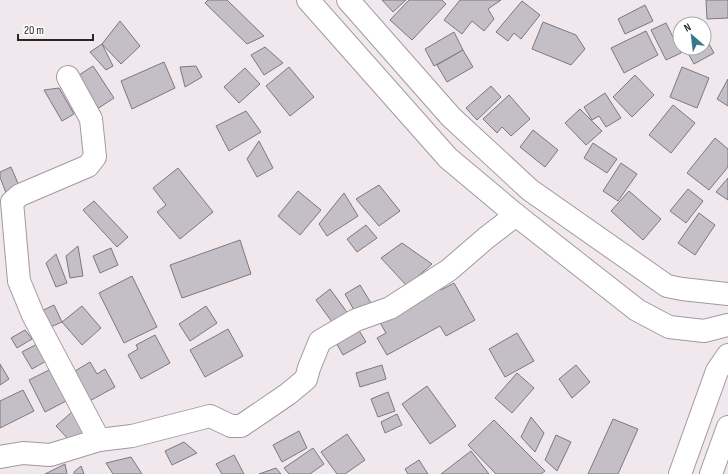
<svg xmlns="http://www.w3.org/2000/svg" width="728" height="474" font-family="'Sofia Sans Condensed',sans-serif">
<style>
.building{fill:#c4bec6;stroke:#7d787f}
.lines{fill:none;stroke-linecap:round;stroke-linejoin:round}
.minor-casing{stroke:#a2999e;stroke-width:24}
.major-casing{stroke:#a2999e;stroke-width:24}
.minor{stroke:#fff;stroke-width:22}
.major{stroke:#fff;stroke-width:22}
</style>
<rect width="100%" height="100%" fill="#f1e8ed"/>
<g class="building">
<path d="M208 0H227L264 36 247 44 205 3Z"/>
<path d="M382 0H406L393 12Z"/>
<path d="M409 0H442L446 4 412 40 390 20Z"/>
<path d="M460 0H501L488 9 494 19 484 31 472 21 462 34 444 20Z"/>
<path d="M706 0H728V18L707 19Z"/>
<path d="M522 1 540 15 521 39 514 33 508 41 496 32Z"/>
<path d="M645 5 653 21 625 34 618 19Z"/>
<path d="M120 21 140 46 121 64 102 44Z"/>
<path d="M543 22 576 35 585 49 571 65 532 49Z"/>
<path d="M666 23 681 53 666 60 651 30Z"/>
<path d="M646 31 658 55 624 73 611 48Z"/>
<path d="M454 32 463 50 434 66 425 49Z"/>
<path d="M704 35 714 53 694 64 685 48H704Z"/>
<path d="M102 44 113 66 106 70 90 52Z"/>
<path d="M265 47 283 63 264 75 251 55Z"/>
<path d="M463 50 473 67 447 82 437 65Z"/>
<path d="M164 62 175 88 132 109 121 81Z"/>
<path d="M93 66 114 98 97 109 76 77Z"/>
<path d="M196 66 202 77 185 87 180 67Z"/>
<path d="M289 67 314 97 290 116 266 86Z"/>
<path d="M682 67 709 78 697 108 670 97Z"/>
<path d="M245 68 260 84 239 103 224 87Z"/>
<path d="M635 75 654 95 632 117 613 97Z"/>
<path d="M728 79V106L717 99Z"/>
<path d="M491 86 501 97 477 120 466 108Z"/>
<path d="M59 88 74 114 62 121 44 90Z"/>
<path d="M605 93 621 118 606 127 599 116 592 120 584 107Z"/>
<path d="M509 95 530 119 511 136 502 127 497 133 483 119Z"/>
<path d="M673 105 695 123 671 153 649 135Z"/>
<path d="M580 109 602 131 586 145 565 123Z"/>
<path d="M246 111 261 132 229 151 216 126Z"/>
<path d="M533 130 558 150 545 167 520 147Z"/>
<path d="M715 138 728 149V167L709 190 687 173Z"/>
<path d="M259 141 273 168 257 177 247 159Z"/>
<path d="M593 143 617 159 607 173 584 158Z"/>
<path d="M621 163 637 174 618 201 603 191Z"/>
<path d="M11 167 20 188 6 193 0 177V172Z"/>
<path d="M178 168 213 212 180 239 157 212 166 205 153 188Z"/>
<path d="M728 178V200L716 192Z"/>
<path d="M379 185 400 211 379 226 356 199Z"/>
<path d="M688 189 703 201 686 223 670 211Z"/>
<path d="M298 191 321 210 300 235 278 216Z"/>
<path d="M629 191 661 219 643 240 611 211Z"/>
<path d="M344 193 358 216 327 236 319 224Z"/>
<path d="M94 201 128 237 117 247 83 210Z"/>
<path d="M699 213 715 225 695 255 678 243Z"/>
<path d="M366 225 377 238 357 252 347 239Z"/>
<path d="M240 240 251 274 182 298 170 265Z"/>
<path d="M402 243 432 264 407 286 381 258Z"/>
<path d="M78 246 83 276 70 278 66 256Z"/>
<path d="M111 248 118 265 100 273 93 256Z"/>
<path d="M56 254 67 283 56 287 46 263Z"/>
<path d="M132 276 157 327 124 343 99 293Z"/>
<path d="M454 283 475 320 446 336 440 326 387 355 377 338 386 333 378 319 438 285 441 290Z"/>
<path d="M360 285 371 303 355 312 345 294Z"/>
<path d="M330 289 349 315 335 326 316 300Z"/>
<path d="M54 305 62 322 46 329 33 315Z"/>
<path d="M82 306 101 328 82 345 62 322Z"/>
<path d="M206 306 217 323 190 341 179 324Z"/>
<path d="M357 327 366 342 343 355 334 339Z"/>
<path d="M228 329 243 356 205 377 190 350Z"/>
<path d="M25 330 32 339 17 348 11 338Z"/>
<path d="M517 333 534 361 505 377 489 349Z"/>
<path d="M155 335 170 363 141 379 128 355 138 349 136 345Z"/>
<path d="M39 343 48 360 32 369 22 352Z"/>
<path d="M90 362 97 374 105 369 115 387 86 403 70 374Z"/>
<path d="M0 364 9 379 0 385Z"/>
<path d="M382 365 386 379 360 387 356 373Z"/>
<path d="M576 365 590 382 572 398 559 379Z"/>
<path d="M51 369 68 400 45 412 29 380Z"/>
<path d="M517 373 534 388 512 413 495 398Z"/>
<path d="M427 386 456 426 430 444 402 404Z"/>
<path d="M23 390 34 411 0 428V401Z"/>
<path d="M388 392 395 411 378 417 371 399Z"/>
<path d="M73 411 85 433 70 441 56 426Z"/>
<path d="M397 414 402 425 385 433 381 422Z"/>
<path d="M531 417 544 433 535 452 521 437Z"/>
<path d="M613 419 638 429 618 474H588Z"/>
<path d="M494 420 545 471 541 474H496L468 445Z"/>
<path d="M299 431 307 448 282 462 273 445Z"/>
<path d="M347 434 365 460 345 474H337L321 452Z"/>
<path d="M556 435 571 442 557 471 545 460Z"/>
<path d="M184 442 197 453 172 465 165 451Z"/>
<path d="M313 448 324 464 310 474H289L284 468Z"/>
<path d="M471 451 489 474H441Z"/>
<path d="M234 455 244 474H222L216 464Z"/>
<path d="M131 457 142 474H113L106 463Z"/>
<path d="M419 460 428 474H408L405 469Z"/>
<path d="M65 464 67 474H45Z"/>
<path d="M81 466 84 474H74V472Z"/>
<path d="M276 468 281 474H259Z"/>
</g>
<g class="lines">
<g class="minor-casing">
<g id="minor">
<path d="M308 0 448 158 516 215 637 310 669 327 704 331 728 325"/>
<path d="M348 0 451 117 530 190 667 286 682 289 728 294"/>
<path d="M68 77 91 119 95 157 88 166 20 195 12 202 19 281 33 315 99 440"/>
<path d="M0 457 23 453 50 455 99 440 132 436 210 416 231 426H241L288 394 306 379 309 368 320 341 356 320 390 308 449 270 486 238 516 215"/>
</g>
</g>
<g class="major-casing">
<g id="major">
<path d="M680 474 717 371 728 355"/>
<path d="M711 474 728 427"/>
</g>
</g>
<use href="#minor" class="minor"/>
<use href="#major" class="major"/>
</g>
<g transform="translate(692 36) rotate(332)"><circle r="19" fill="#ffffff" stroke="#aaa9a9"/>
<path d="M0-3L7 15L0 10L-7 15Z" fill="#39778c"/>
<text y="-6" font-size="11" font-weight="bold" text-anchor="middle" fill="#2b2729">N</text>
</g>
<path d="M18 34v6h75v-6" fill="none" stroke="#2b2729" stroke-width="2"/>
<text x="24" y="34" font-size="12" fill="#2b2729" stroke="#ffffff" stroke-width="3" paint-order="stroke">20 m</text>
</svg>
